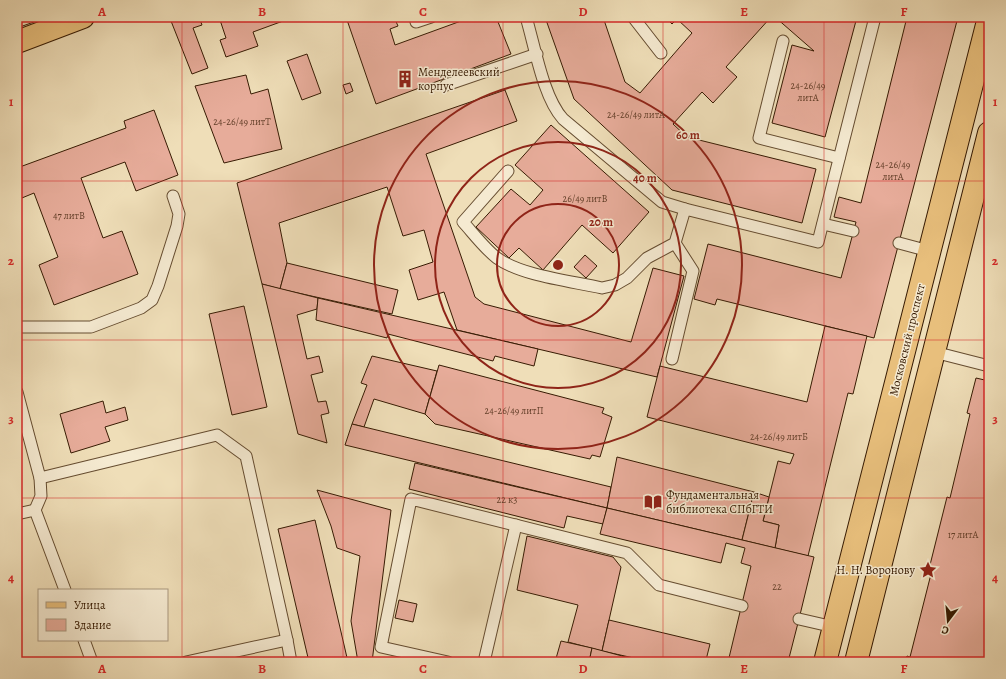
<svg xmlns="http://www.w3.org/2000/svg" width="1006" height="679" font-family="Alegreya,serif">
<style>
.building{fill:#e7ac9a;stroke:#371b03}
.lines{fill:none;stroke-linecap:round;stroke-linejoin:round}
.service-casing{stroke:#654c30;stroke-width:13}
.primary-casing{stroke:#371b03;stroke-width:24}
.service{stroke:#f5ead1;stroke-width:11}
.primary{stroke:#e8bf7c;stroke-width:22}
.tram{stroke:#371b03;stroke-width:1}
.grid{fill:none;stroke:#d62828;stroke-width:1;stroke-opacity:0.55}
.ring{fill:none;stroke:#8f2418;stroke-width:2}
.labels{text-anchor:middle;stroke-width:3;stroke-linejoin:round;paint-order:stroke}
.number-label{font-size:10px;fill:#633f29}
.poi-label{font-size:12px;fill:#371b03;stroke:#f5ead1;text-anchor:start}
.street-label{font-size:12px;fill:#371b03;stroke:#f5ead1}
.centre{fill:#8f2418;stroke:#f5ead1;stroke-width:2}
.ring-label{font-size:12px;text-anchor:middle;font-weight:bold;fill:#8f2418;stroke:#f5ead1;stroke-width:3;stroke-linejoin:round;paint-order:stroke}
.neatline{fill:none;stroke:#d62828;stroke-width:1.5}
.grid-label{font-size:13px;text-anchor:middle;font-weight:bold;fill:#d62828}
</style>
<rect width="100%" height="100%" fill="#efdeb8"/>
<filter id="stains"><feTurbulence type="fractalNoise" baseFrequency=".005" numOctaves="4"/><feColorMatrix values="0 0 0 0 .2 0 0 0 0 .09 0 0 0 0 .02 0 0 0 .5 -.17"/></filter>
<radialGradient id="worn" r=".72"><stop offset=".6" stop-color="#630" stop-opacity="0"/><stop offset="1" stop-color="#630" stop-opacity=".3"/></radialGradient>
<g class="building">
<path d="M182 17H199L202 25 193 28 208 68 192 74 171 21Z"/>
<path d="M219 17H294L253 32 258 46 226 57 220 40 226 38Z"/>
<path d="M346 17H394L398 26 390 29 395 45 472 17H496L511 54 376 104Z"/>
<path d="M545 17H603L625 82 640 93 692 33 677 19 672 24 665 17H771L726 67 737 77 713 103 702 92 673 124 687 137 816 169 802 223 672 190 574 99Z"/>
<path d="M775 17H857L825 137 772 123 792 45 814 51Z"/>
<path d="M907 17H958L874 338 717 299 715 305 694 299 708 244 841 278 856 222 834 217 839 197 861 203Z"/>
<path d="M307 54 321 93 302 100 287 61Z"/>
<path d="M246 75 251 94 268 89 282 149 224 163 195 86Z"/>
<path d="M350 83 353 91 346 94 343 85Z"/>
<path d="M505 90 517 121 426 154 475 297 484 304 631 342 653 268 684 276 657 377 457 330 444 292 418 300 409 270 433 262 424 230 403 236 387 187 279 223 287 263 280 289 262 284 237 183Z"/>
<path d="M154 110 178 175 136 191 125 162 81 178 103 238 122 231 138 274 54 305 39 265 58 257 34 193 17 200V168L126 128 124 121Z"/>
<path d="M551 125 649 212 613 253 582 225 543 270 519 248 509 258 476 227 511 189 530 205 543 190 515 165Z"/>
<path d="M585 255 597 266 586 278 574 267Z"/>
<path d="M287 263 398 290 392 314 280 289Z"/>
<path d="M262 284 318 298 317 309 297 315 307 359 319 356 323 372 311 375 318 402 326 401 329 413 321 415 327 443 298 434Z"/>
<path d="M318 298 538 349 534 366 495 356 493 361 388 334 387 338 316 320Z"/>
<path d="M244 306 267 407 232 415 209 314Z"/>
<path d="M825 326 867 336 853 394 848 393 808 556 775 548 779 525 763 521 778 461 790 464 794 454 647 417 660 366 807 402Z"/>
<path d="M989 330V348L985 347Z"/>
<path d="M372 356 437 371 425 414 374 399 364 427 352 424 367 385 361 383Z"/>
<path d="M439 365 604 408 602 413 612 417 600 457 592 455 590 459 435 424 425 414Z"/>
<path d="M976 378 989 381V662H905L907 656 910 657 931 574 928 573 947 497 950 498 970 414 967 413Z"/>
<path d="M103 401 106 413 125 407 128 420 105 427 110 441 71 453 60 414Z"/>
<path d="M352 424 611 487 607 508 345 445Z"/>
<path d="M617 457 754 492 742 540 607 508Z"/>
<path d="M415 463 607 508 603 524 567 516 564 528 409 489Z"/>
<path d="M317 490 391 510 372 662H358L351 621 360 556 337 548 331 526Z"/>
<path d="M754 492 769 497 763 521 779 525 775 548 742 540Z"/>
<path d="M607 508 814 557 799 619 788 662H728L751 566 741 563 745 548 726 543 721 563 600 534Z"/>
<path d="M315 520 348 662H309L278 529Z"/>
<path d="M527 536 613 557 621 567 602 651 568 642 578 605 517 590Z"/>
<path d="M399 600 417 604 413 622 395 618Z"/>
<path d="M609 620 710 644 706 660 715 662H652L602 651Z"/>
<path d="M561 641 592 648 589 662H555Z"/>
<path d="M592 648 626 657 625 662H589Z"/>
</g>
<g class="lines">
<g class="service-casing">
<g id="service">
<path d="M415 17 416 22 431 17"/>
<path d="M526 17C535 47 543 97 563 119L662 202 685 209"/>
<path d="M633 17 661 53"/>
<path d="M783 41 759 138 839 158"/>
<path d="M446 85 537 54"/>
<path d="M508 171 463 222C473 233 485 249 497 258 522 276 571 281 602 288L615 285 627 278 647 258 675 243 685 209 818 242 875 17"/>
<path d="M823 224 853 231"/>
<path d="M899 243 929 251"/>
<path d="M17 327H91L141 308 152 300 158 286 177 226 179 214 173 196"/>
<path d="M934 352 989 366"/>
<path d="M672 359 693 271 675 243"/>
<path d="M17 392 40 478 41 496 35 510 65 590"/>
<path d="M40 478 217 435 246 456 287 640 291 662"/>
<path d="M17 514 35 510"/>
<path d="M799 619 834 627"/>
<path d="M84 640 92 662"/>
<path d="M186 662 287 640"/>
<path d="M448 662 381 647 411 499 627 553 659 585 742 606"/>
<path d="M484 662 516 525"/>
</g>
</g>
<g class="primary-casing">
<g id="primary">
<path d="M17 42 83 17"/>
<path d="M825 662 989 17"/>
<path d="M856 662 989 133"/>
</g>
</g>
<use href="#service" class="service"/>
<use href="#primary" class="primary"/>
<path class="tram" d="M17 28 48 17"/>
</g>
<path class="grid" d="M182 17V662M343 17V662M503 17V662M663 17V662M824 17V662M17 181H989M17 340H989M17 498H989"/>
<g class="ring">
<circle cx="558" cy="265" r="61"/>
<circle cx="558" cy="265" r="123"/>
<circle cx="558" cy="265" r="184"/>
</g>
<defs>
<g id="building-bare" transform="scale(1.38)"><path d="M-4-6H4V6H1V3H-1V6H-4ZM-2.5-4.3h1.7v1.8h-1.7ZM.8-4.3h1.7v1.8H.8ZM-2.5-1h1.7V.8h-1.7ZM.8-1h1.7V.8H.8Z" fill="#8f2418" stroke="#f5ead1" stroke-width="2.5" paint-order="stroke"/></g>
<g id="library-bare" transform="scale(1.38)"><path d="M-6-4Q-3-5.5-.7-3.5V5Q-3 3-6 4ZM6-4Q3-5.5 .7-3.5V5Q3 3 6 4Z" fill="#8f2418" stroke="#f5ead1" stroke-width="2.5" paint-order="stroke"/></g>
<g id="sight-bare" transform="scale(1.38)"><path d="M0-6L1.8-2.2L6-1.7L2.9 1.2L3.7 5.4L0 3.3L-3.7 5.4L-2.9 1.2L-6-1.7L-1.8-2.2Z" fill="#8f2418" stroke="#f5ead1" stroke-width="2.5" paint-order="stroke"/></g>
</defs>
<g fill-rule="evenodd">
<use href="#building-bare" x="405" y="79"/>
<use href="#library-bare" x="653" y="502"/>
<use href="#sight-bare" x="928" y="570"/>
</g>
<g class="labels">
<g class="number-label">
<text x="808" y="89">24-26/49<tspan x="808" dy="12">литА</tspan></text>
<text x="636" y="118">24-26/49 литА</text>
<text x="242" y="125">24-26/49 литТ</text>
<text x="893" y="168">24-26/49<tspan x="893" dy="12">литА</tspan></text>
<text x="585" y="202">26/49 литВ</text>
<text x="69" y="219">47 литВ</text>
<text x="514" y="414">24-26/49 литП</text>
<text x="779" y="440">24-26/49 литБ</text>
<text x="507" y="503">22 к3</text>
<text x="963" y="538">17 литА</text>
<text x="777" y="590">22</text>
</g>
<g class="poi-label">
<text x="418" y="76">Менделеевский<tspan x="418" dy="14">корпус</tspan></text>
<text x="666" y="499">Фундаментальная<tspan x="666" dy="14">библиотека СПбГТИ</tspan></text>
<text x="915" y="574" text-anchor="end">Н. Н. Воронову</text>
</g>
<g class="street-label">
<text transform="translate(907 340) rotate(-76)" y="4">Московский проспект</text>
</g>
</g>
<circle cx="558" cy="265" r="6" class="centre"/>
<g class="ring-label">
<text x="688" y="139">60 m</text>
<text x="645" y="182">40 m</text>
<text x="601" y="226">20 m</text>
</g>
<rect width="1006" height="679" fill="none" stroke="#efdeb8" stroke-width="44"/>
<rect x="38" y="589" width="130" height="52" fill="#f5ead1" stroke="#a9977f"/>
<rect x="46" y="602" width="20" height="6" fill="#e8bf7c" stroke="#a9977f"/>
<text x="74" y="609" font-size="12" fill="#371b03">Улица</text>
<rect x="46" y="619" width="20" height="12" fill="#e7ac9a" stroke="#a9977f"/>
<text x="74" y="629" font-size="12" fill="#371b03">Здание</text>
<g transform="translate(948 621) rotate(196)" stroke="#f5ead1" stroke-width="3" paint-order="stroke">
<path d="M0-3L7 15L0 10L-7 15Z" fill="#371b03"/>
<text y="-6" font-size="11" font-weight="bold" text-anchor="middle" fill="#371b03">С</text>
</g>
<rect x="22" y="22" width="962" height="635" class="neatline"/>
<g class="grid-label">
<text x="102" y="16">A</text>
<text x="262" y="16">B</text>
<text x="423" y="16">C</text>
<text x="583" y="16">D</text>
<text x="744" y="16">E</text>
<text x="904" y="16">F</text>
<text x="11" y="106">1</text>
<text x="995" y="106">1</text>
<text x="11" y="265">2</text>
<text x="995" y="265">2</text>
<text x="11" y="423">3</text>
<text x="995" y="423">3</text>
<text x="11" y="582">4</text>
<text x="995" y="582">4</text>
<text x="102" y="673">A</text>
<text x="262" y="673">B</text>
<text x="423" y="673">C</text>
<text x="583" y="673">D</text>
<text x="744" y="673">E</text>
<text x="904" y="673">F</text>
</g>
<rect width="100%" height="100%" filter="url(#stains)"/>
<rect width="100%" height="100%" fill="url(#worn)"/>
</svg>
